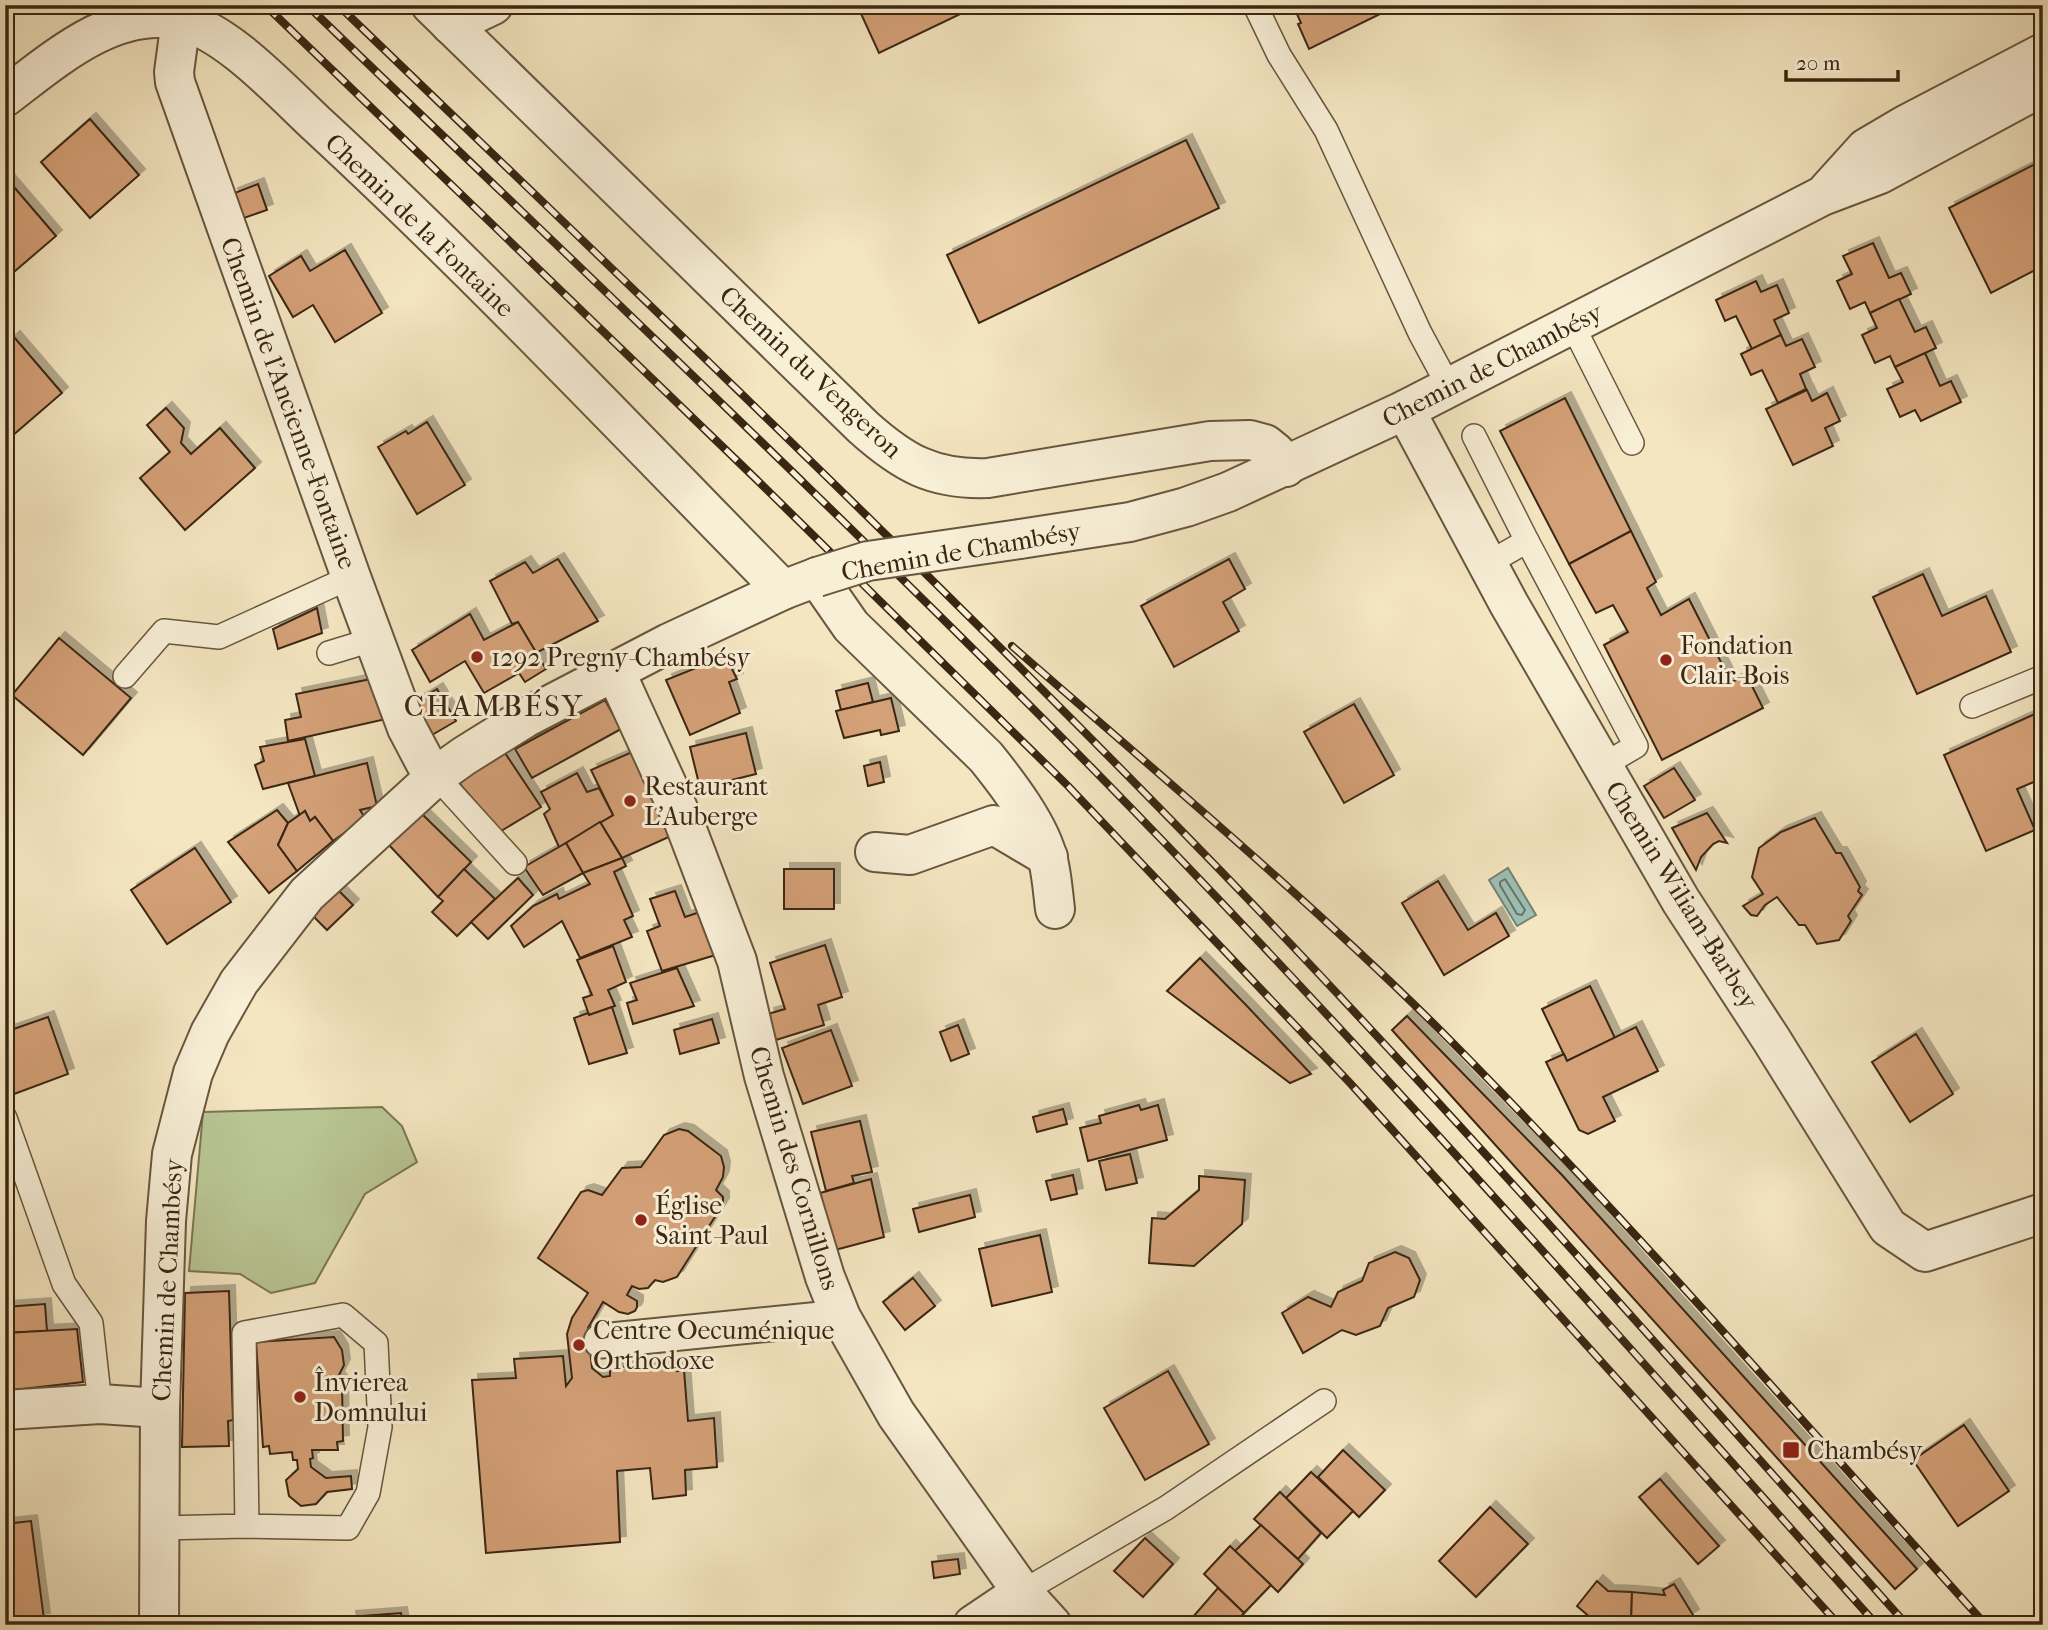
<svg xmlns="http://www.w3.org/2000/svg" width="2048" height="1630" font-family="'IM FELL French Canon',serif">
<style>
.green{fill:#b9c694;stroke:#7a7653;stroke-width:2}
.water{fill:#9cbfb4;stroke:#758273;stroke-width:2}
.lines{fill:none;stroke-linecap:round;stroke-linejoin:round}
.shore{stroke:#6b7263;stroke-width:2}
.building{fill:#d4a077;stroke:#3a2612;stroke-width:2;filter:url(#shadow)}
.service-casing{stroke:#68563e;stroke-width:26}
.pedestrian-casing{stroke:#68563e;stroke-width:37}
.minor-casing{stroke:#68563e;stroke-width:42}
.tertiary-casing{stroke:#68563e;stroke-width:42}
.service{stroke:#f8efd7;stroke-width:23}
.pedestrian{stroke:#f8efd7;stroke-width:33}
.minor{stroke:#f8efd7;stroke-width:38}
.tertiary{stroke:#f8efd7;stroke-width:38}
.rail-casing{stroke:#3a2612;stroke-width:8}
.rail{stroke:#f8efd7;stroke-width:5;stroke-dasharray:16;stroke-linecap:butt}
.tertiary-bridge-casing{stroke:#68563e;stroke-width:42;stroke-linecap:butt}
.tertiary-bridge{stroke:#f8efd7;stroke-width:38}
.poi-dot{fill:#8f2418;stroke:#f8efd7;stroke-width:2.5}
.labels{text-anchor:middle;stroke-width:6;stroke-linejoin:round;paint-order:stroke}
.street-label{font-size:26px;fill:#3a2612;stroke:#f8efd7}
.poi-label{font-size:26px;fill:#3a2612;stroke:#f8efd7;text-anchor:start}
.quarter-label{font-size:30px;letter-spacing:2px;fill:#3a2612;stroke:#f8efd7}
</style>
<defs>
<filter id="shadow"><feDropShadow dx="6" dy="-6" stdDeviation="0" flood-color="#0004"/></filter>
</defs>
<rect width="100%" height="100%" fill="#f4e6c1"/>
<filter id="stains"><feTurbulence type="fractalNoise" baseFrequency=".00286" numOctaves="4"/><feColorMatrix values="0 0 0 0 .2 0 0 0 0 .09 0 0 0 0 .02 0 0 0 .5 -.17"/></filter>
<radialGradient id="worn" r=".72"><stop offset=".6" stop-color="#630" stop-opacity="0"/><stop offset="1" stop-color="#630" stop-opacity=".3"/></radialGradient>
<path class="green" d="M382 1107 402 1126 417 1162 365 1194 315 1283 271 1293 240 1274 189 1271 203 1112Z"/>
<path class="water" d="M1508 868 1536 915 1517 926 1489 880Z"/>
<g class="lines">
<path class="shore" d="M1505 879 1525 910 1522 915 1517 914 1500 885V882Z"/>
</g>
<g class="building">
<path d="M857 5H979L879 53Z"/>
<path d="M1293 5H1376L1380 14 1309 49 1298 24 1301 23Z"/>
<path d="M90 119 139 175 90 218 41 162Z"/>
<path d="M1186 140 1219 208 979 323 947 255Z"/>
<path d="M2043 160V266L1991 293 1949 208Z"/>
<path d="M8 180 56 236 8 277 5 273V182Z"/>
<path d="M258 184 267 210 241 219 232 194Z"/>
<path d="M1873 243 1889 278 1901 273 1911 294 1870 313 1865 302 1850 309 1837 281 1852 274 1843 256Z"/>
<path d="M345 250 382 313 335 342 313 305 293 317 269 276 301 256 310 271Z"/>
<path d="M1756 281 1761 292 1777 285 1789 313 1774 320 1781 335 1752 349 1736 316 1725 321 1716 300Z"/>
<path d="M1899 299 1915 332 1926 327 1936 348 1895 367 1890 356 1875 363 1862 335 1877 328 1870 313Z"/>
<path d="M1781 335 1786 346 1802 339 1815 367 1800 374 1806 389 1778 403 1762 370 1751 375 1741 354Z"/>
<path d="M14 337 62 393 12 436 5 428V345Z"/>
<path d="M1925 353 1940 386 1951 381 1961 402 1921 421 1915 410 1900 417 1887 389 1903 382 1895 367Z"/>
<path d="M1807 390 1812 401 1827 393 1840 421 1825 428 1833 446 1793 465 1766 409Z"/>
<path d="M1565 398 1631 531 1569 564 1500 431Z"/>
<path d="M166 408 184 428 181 443 191 454 220 428 255 468 185 530 140 478 170 452 147 425Z"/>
<path d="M427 422 465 485 417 514 378 447 406 431 408 434Z"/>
<path d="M1631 531 1656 582 1647 588 1661 615 1689 599 1731 682 1747 676 1763 708 1662 760 1604 645 1628 632 1613 605 1596 613 1569 564Z"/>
<path d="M558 559 598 621 536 653 518 622 512 624 490 581 525 562 533 573Z"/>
<path d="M1229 559 1245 589 1223 602 1239 631 1174 667 1141 606Z"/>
<path d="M1923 574 1942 616 1986 596 2011 652 1917 694 1873 597Z"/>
<path d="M317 608 322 633 278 649 273 629Z"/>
<path d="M470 614 484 640 518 622 546 669 525 682 519 673 484 693 465 661 430 682 412 650Z"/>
<path d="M59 638 131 698 83 755 12 695Z"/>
<path d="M718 659 720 664 728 661 737 679 729 682 740 713 690 735 666 680Z"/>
<path d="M376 678 386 719 288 741 285 720 301 717 296 694Z"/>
<path d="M868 683 873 702 841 710 836 691Z"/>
<path d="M437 689 456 721 432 735 413 703Z"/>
<path d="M891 698 899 731 881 735 880 730 844 738 836 711Z"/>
<path d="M605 700 621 729 532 778 515 749Z"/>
<path d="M1354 704 1394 775 1344 803 1304 732Z"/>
<path d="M2037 713 2043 725V778L2017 789 2035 830 1986 851 1944 755Z"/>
<path d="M746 733 756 774 700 788 690 747Z"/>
<path d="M305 739 315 776 263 789 255 765 264 761 260 747Z"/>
<path d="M632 752 671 836 622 858 600 822 613 815 591 770Z"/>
<path d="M505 753 541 807 501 831 458 782Z"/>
<path d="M880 762 884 782 868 786 864 766Z"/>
<path d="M367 763 377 806 360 810 365 818 333 841 315 817 310 821 305 811 300 816 288 783Z"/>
<path d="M1674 768 1695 800 1664 818 1644 786Z"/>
<path d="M577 773 587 792 599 788 613 815 559 847 544 814 550 809 541 792Z"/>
<path d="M277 810 288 823 278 845 297 871 269 893 228 842Z"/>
<path d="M305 811 310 821 315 817 333 841 297 871 278 845 288 823Z"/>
<path d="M421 813 471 862 438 897 388 844Z"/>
<path d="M1707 813 1727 843 1719 841 1713 844 1701 857 1696 870 1672 828Z"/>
<path d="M1815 818 1836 853H1841L1860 887 1858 891 1862 895 1848 916 1851 921 1839 940 1817 944 1805 925H1799L1777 897 1765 905 1757 916 1751 915 1743 906 1763 894 1752 877 1759 848 1781 832Z"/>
<path d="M600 822 622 858 583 873 566 843Z"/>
<path d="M566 843 583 873 543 895 524 867Z"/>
<path d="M195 848 231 902 167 944 131 890Z"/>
<path d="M622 858 626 866 614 872 633 916 624 920 632 937 580 958 562 921 524 947 511 926 533 906 557 894 559 899 590 884 583 873Z"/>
<path d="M464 869 495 899 457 936 432 912 443 901 438 897Z"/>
<rect x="784" y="869" width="50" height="40"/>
<path d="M518 878 533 895 488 939 471 922Z"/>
<path d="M1438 881 1468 930 1496 913 1509 936 1444 975 1402 903Z"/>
<path d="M336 888 353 905 327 930 310 913Z"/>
<path d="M675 891 685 917 703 911 719 954 662 971 647 931 660 926 650 899Z"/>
<path d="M825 945 842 997 818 1005 824 1025 776 1040 768 1014 785 1009 770 963Z"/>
<path d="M613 946 626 982 608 990 615 1006 589 1015 583 998 592 995 577 960Z"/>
<path d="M1200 958 1246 1005 1311 1074 1290 1083 1167 991Z"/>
<path d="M677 968 694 1006 633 1024 627 1003 637 1000 630 983Z"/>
<path d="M1590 986 1615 1038 1567 1061 1542 1009Z"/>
<path d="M612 1007 627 1053 589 1064 574 1018 588 1013 589 1015Z"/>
<path d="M1407 1016 1562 1175 1917 1569 1895 1589 1392 1030Z"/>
<path d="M48 1017 68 1074 6 1097 5 1032Z"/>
<path d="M712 1019 719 1043 680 1054 674 1030Z"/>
<path d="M958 1025 969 1054 951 1061 940 1032Z"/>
<path d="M1636 1027 1658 1071 1603 1097 1615 1121 1588 1134 1579 1130 1546 1062 1564 1054 1567 1061Z"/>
<path d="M831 1030 852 1086 803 1104 782 1048Z"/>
<path d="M1916 1034 1953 1094 1910 1122 1872 1062Z"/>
<path d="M1139 1105 1141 1110 1158 1105 1167 1140 1088 1161 1080 1128 1101 1123 1099 1116Z"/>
<path d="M1063 1109 1067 1124 1037 1132 1033 1117Z"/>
<path d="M860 1121 872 1172 852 1176 854 1183 826 1191 811 1132Z"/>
<path d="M679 1129 688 1131 721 1156 724 1167 723 1177 716 1190 723 1197V1204L677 1277 663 1282 655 1280 648 1288 639 1289 632 1286 627 1295 637 1301V1307L635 1311 628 1314 619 1312 603 1302 588 1328 592 1368 603 1377 610 1376V1368L676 1363 677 1371 684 1370 688 1421 714 1418 717 1467 685 1470 686 1495 653 1499 650 1468 617 1471 620 1542 486 1553 472 1380 516 1378 514 1359 563 1356 566 1386 572 1378 567 1334 572 1318 588 1293 538 1258 581 1192 588 1190 602 1195 622 1168 641 1167 664 1135Z"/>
<path d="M1130 1154 1137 1183 1106 1190 1099 1161Z"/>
<path d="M1073 1175 1077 1194 1051 1200 1046 1181Z"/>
<path d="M1199 1176 1245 1180 1242 1224 1194 1266 1149 1263 1152 1218 1165 1219 1199 1190Z"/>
<path d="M871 1179 884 1237 835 1250 820 1193Z"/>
<path d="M970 1195 975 1217 919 1232 913 1209Z"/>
<path d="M1040 1235 1052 1292 992 1306 979 1249Z"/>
<path d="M1395 1252 1409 1258 1420 1280 1414 1297 1388 1308 1380 1326 1356 1335 1342 1330 1303 1353 1282 1313 1308 1297 1331 1307 1338 1292 1362 1281 1369 1263Z"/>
<path d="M913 1278 935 1306 905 1330 883 1302Z"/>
<path d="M229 1291 233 1420 228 1421 229 1446 182 1447 185 1293Z"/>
<path d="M45 1304 47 1331 5 1333V1307Z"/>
<path d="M77 1329 83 1382 5 1391V1333Z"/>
<path d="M334 1337 342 1350 344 1365 338 1377 342 1382 343 1441 337 1442 338 1450H312L313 1458 310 1459 311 1467 326 1478 351 1476 352 1489 327 1492 316 1504 301 1506 289 1496 286 1480 298 1469 297 1460H293L292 1452 270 1454 269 1446 263 1447 256 1342Z"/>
<path d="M1168 1371 1209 1444 1145 1480 1104 1408Z"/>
<path d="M1964 1425 2009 1491 1958 1526 1913 1460Z"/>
<path d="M1343 1450 1385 1490 1359 1517 1318 1477Z"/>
<path d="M1311 1472 1353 1511 1327 1538 1286 1498Z"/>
<path d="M1660 1479 1719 1546 1698 1564 1639 1497Z"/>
<path d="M1280 1492 1321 1533 1298 1559 1254 1519Z"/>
<path d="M1490 1507 1528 1544 1476 1597 1439 1561Z"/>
<path d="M31 1521 44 1619 5 1624V1524Z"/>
<path d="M1261 1525 1303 1564 1278 1592 1235 1551Z"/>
<path d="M1145 1538 1173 1564 1143 1597 1114 1571Z"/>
<path d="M1230 1546 1271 1585 1244 1613 1204 1574Z"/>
<path d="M958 1559 960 1574 934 1578 932 1562Z"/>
<path d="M1597 1581 1608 1591 1632 1592 1631 1625H1599L1577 1606Z"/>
<path d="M1674 1584 1693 1615 1678 1625H1631L1632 1592 1665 1595 1663 1590Z"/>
<path d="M1218 1588 1244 1613 1234 1625H1186Z"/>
<path d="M401 1613 403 1625H351L350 1617Z"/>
</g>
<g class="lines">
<g class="service-casing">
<g id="service">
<path d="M1255 5 1279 55 1326 130 1420 333 1449 387"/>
<path d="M1572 324 1632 443"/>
<path d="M1474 436 1527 541"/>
<path d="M1487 564 1527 541 1636 746 1602 766"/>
<path d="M329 653 375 639"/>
<path d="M125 676 164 631 219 637 351 577"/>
<path d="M1972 706 2043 677"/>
<path d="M436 776 515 863"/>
<path d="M5 1118 64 1284 91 1323 100 1404"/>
<path d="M160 1528 247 1526 244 1333 343 1315 376 1343 380 1427 368 1493 348 1528 247 1526"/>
<path d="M1022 1592 1166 1508 1324 1401"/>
</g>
</g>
<g class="pedestrian-casing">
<path id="pedestrian" d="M601 1341 841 1317"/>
</g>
<g class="minor-casing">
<g id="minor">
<path d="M431 5 863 427C903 463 933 480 988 478L1210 441 1250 440 1265 444 1275 452 1286 467"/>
<path d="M181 20 174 72 175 82 351 577 407 728 426 764 436 776"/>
<path d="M451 25 493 5"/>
<path d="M5 97C54 60 113 7 178 20 227 30 283 93 320 127 480 275 630 434 783 590"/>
<path d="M1405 410 1509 604 1681 901 1771 1039 1888 1227 1925 1252 2043 1213"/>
<path d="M817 577 851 626 986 757C1007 783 1041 827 1048 860 1052 876 1053 893 1055 909"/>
<path d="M615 671 684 822 737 961 764 1076 825 1277 841 1317 896 1414 1022 1592 1052 1625"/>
<path d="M875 852 910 855 994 825 1048 857"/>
<path d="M5 1410 100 1404 160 1408"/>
<path d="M973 1625 1022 1592"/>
</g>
</g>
<g class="tertiary-casing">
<g id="tertiary">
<path d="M1828 190 1866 148 1905 125 2043 53"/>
<path d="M1020 539 1130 522 1186 507 1228 492 1405 410 1822 196 1880 174 2043 86"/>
<path d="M159 1625 160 1408 166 1221 172 1154 193 1073 210 1033 239 982 307 894 436 776 464 756 525 718 669 643 783 590 817 577"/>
</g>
</g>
<use href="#service" class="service"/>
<use href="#pedestrian" class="pedestrian"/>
<use href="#minor" class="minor"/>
<use href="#tertiary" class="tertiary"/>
<g class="rail-casing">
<g id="rail">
<path d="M265 5 756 479 1068 786 1350 1083 1839 1625"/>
<path d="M307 5C568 257 833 506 1088 764 1361 1042 1618 1335 1877 1625"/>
<path d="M338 5C643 299 950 590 1244 895 1471 1132 1688 1380 1907 1625"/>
<path d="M1012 646C1156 772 1305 896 1441 1031 1630 1221 1806 1426 1986 1625"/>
</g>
</g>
<use href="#rail" class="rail"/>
<g class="tertiary-bridge-casing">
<path id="tertiary-bridge" d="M817 577 868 561 1020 539"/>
</g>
<use href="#tertiary-bridge" class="tertiary-bridge"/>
</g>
<g class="poi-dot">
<circle cx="477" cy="657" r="7"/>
<circle cx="1666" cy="660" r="7"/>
<circle cx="630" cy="801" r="7"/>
<circle cx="641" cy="1220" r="7"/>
<circle cx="579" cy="1345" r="7"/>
<circle cx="300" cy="1397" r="7"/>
<rect x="1782" y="1441" width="18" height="18" rx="3.5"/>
</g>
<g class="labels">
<g class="street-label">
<text transform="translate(420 225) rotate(44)" y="9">Chemin de la Fontaine</text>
<text transform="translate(1492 365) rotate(-27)" y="9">Chemin de Chambésy</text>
<text transform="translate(811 372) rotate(43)" y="9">Chemin du Vengeron</text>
<text transform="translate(289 403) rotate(70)" y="9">Chemin de l'Ancienne-Fontaine</text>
<text transform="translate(961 551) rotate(-10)" y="9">Chemin de Chambésy</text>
<text transform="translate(1682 895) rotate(58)" y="9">Chemin Wiliam-Barbey</text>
<text transform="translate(795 1168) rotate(73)" y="9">Chemin des Cornillons</text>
<text transform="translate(167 1280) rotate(-87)" y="9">Chemin de Chambésy</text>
</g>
<g class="poi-label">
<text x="1680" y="654">Fondation<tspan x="1680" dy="30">Clair-Bois</tspan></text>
<text x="491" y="666">1292 Pregny-Chambésy</text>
<text x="644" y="795">Restaurant<tspan x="644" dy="30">L'Auberge</tspan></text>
<text x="655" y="1214">Église<tspan x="655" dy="30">Saint-Paul</tspan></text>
<text x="593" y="1339">Centre Oecuménique<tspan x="593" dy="30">Orthodoxe</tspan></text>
<text x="314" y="1391">Învierea<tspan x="314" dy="30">Domnului</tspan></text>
<text x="1807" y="1459">Chambésy</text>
</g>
<g class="quarter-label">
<text x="494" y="716">CHAMBÉSY</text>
</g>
</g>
<rect width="2048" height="1630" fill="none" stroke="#f4e6c1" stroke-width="28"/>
<rect x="7" y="7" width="2034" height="1616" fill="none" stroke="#3a2612" stroke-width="3.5"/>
<rect x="14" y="14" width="2020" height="1602" fill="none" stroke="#3a2612" stroke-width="2"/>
<path d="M1786 70v10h112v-10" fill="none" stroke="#3a2612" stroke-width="3.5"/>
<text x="1796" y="70" font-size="21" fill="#3a2612" stroke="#f8efd7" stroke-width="5" paint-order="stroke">20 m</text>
<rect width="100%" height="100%" filter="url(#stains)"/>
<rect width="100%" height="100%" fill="url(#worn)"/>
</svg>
